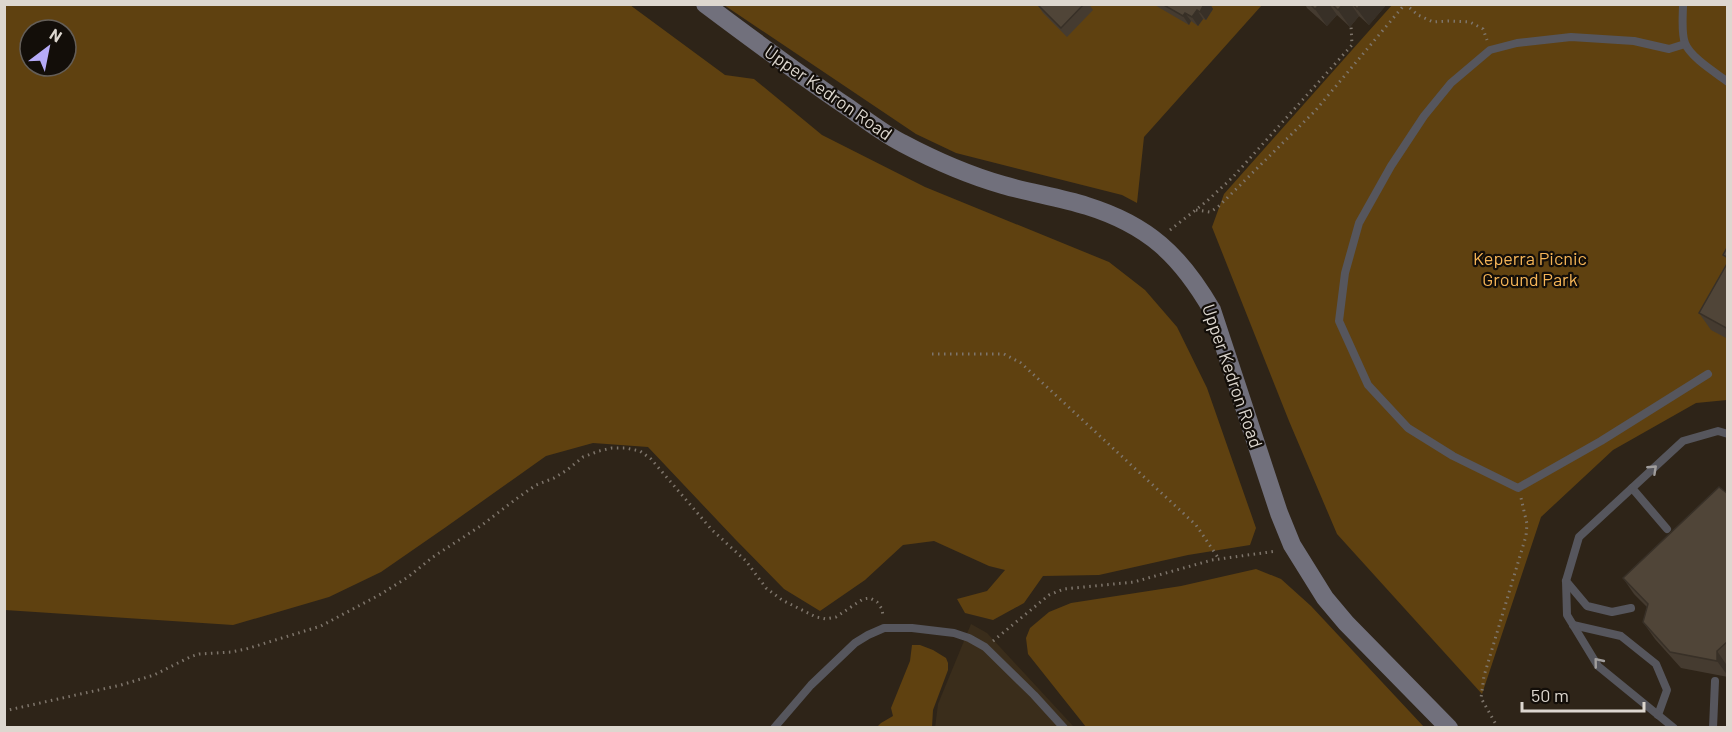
<svg xmlns="http://www.w3.org/2000/svg" width="1732" height="732" font-family="Barlow,sans-serif">
<style>
.built{fill:#3a2d1b}
.green{fill:#5f4110;fill-rule:evenodd}
.lines{fill:none;stroke-linecap:round;stroke-linejoin:round}
.path{stroke:#7e756b;stroke-width:3;stroke-dasharray:1.5 4.5;stroke-linecap:butt}
.lane{stroke:#56565d;stroke-width:8}
.secondary{stroke:#71707c;stroke-width:18}
.wall{fill:#453b30}
.shaded-wall{fill:#383027}
.building{fill:#504538;stroke:#383027;stroke-width:1.5}
.oneway{stroke:#a09d9c}
.labels{text-anchor:middle;stroke-width:4.5;stroke-linejoin:round;paint-order:stroke}
.street-label{font-size:18px;fill:#ddd7cf;stroke:#130e09}
.park-label{font-size:18px;fill:#f6b557;stroke:#130e09}
</style>
<rect width="100%" height="100%" fill="#2e2418"/>
<path class="built" d="M971 624 987 633 1074 727 935 728 938 704Z"/>
<g class="green">
<path d="M4 5H630L725 75 754 79 822 135 925 187 1109 262 1145 290 1177 327 1207 388 1256 528 1250 545 1188 555 1099 575 1043 576 1024 603 993 620 965 613 957 599 987 591 1005 570 989 566 934 541 903 545 865 580 820 611 784 589 735 539 648 447 593 443 546 456 446 527 381 572 329 597 233 625 5 610ZM30 30H66V66H30Z"/>
<path d="M724 5H1262L1144 137 1137 203 1122 195 956 153 916 134Z"/>
<path d="M1392 5H1727V400L1696 403 1613 450 1541 517 1482 694 1337 534 1289 421 1212 227 1224 194Z"/>
<path d="M1256 569 1281 579 1311 606 1424 727H1086L1028 654 1026 638 1030 628 1049 612 1071 603 1181 586Z"/>
<path d="M912 645H920L933 650 946 658 948 663V670L933 710 932 727H877L881 723 893 716 891 708 910 661Z"/>
</g>
<g class="lines">
<g class="path">
<path d="M1196 210 1210 212 1218 207 1315 111 1405 4 1418 15 1433 22 1449 21 1470 22 1483 29 1487 40"/>
<path d="M1170 230 1207 201 1233 177 1352 45 1351 26"/>
<path d="M932 354H1004L1021 363 1196 525 1219 559"/>
<path d="M993 641 1049 595 1064 589 1134 582 1212 560 1277 551"/>
<path d="M4 711 121 685 154 675 190 657 199 654 231 652 246 649 321 626 381 594 408 577 433 557 482 525 516 499 536 485 554 478 567 470 583 457 599 451 612 448H626L640 451 651 459 712 530 746 561 766 588 782 600 816 617 826 619 836 617 863 599 870 598 877 602 882 609 883 616"/>
<path d="M1498 728 1481 698 1484 676 1526 536 1527 524 1521 498"/>
</g>
<g class="lane">
<path d="M1683 4C1683 15 1681 33 1685 43 1690 57 1716 73 1728 82"/>
<path d="M1685 44 1669 49 1634 41 1571 37 1517 43 1490 50 1451 83 1424 116 1391 166 1359 223 1345 273 1339 321 1368 385 1408 428 1453 456 1518 488 1601 441 1708 374"/>
<path d="M1632 488 1667 529"/>
<path d="M1566 581 1587 606 1612 612 1631 608"/>
<path d="M1573 625 1621 636 1656 664 1667 690 1658 715"/>
<path d="M774 728 811 685 855 643 868 635 884 628H912L954 633 969 638 985 647 1034 695 1064 728"/>
<path d="M1674 728 1598 666 1567 615 1566 581 1579 537 1683 441 1718 431 1728 434"/>
<path d="M1713 728 1715 681"/>
</g>
<path class="secondary" d="M705 4C753 40 800 75 849 108 866 120 884 134 902 143 934 160 968 175 1003 185 1030 193 1059 197 1087 206 1148 225 1180 255 1212 310L1279 513 1292 545 1325 598 1346 623 1449 728"/>
</g>
<g class="wall">
<path d="M1037 4H1089L1093 10 1067 37 1043 13Z"/>
<path d="M1153 4H1210L1213 9 1206 20 1203 19 1198 26 1191 21 1189 25Z"/>
<path d="M1305 4H1387L1369 25 1359 16 1350 27 1337 15 1327 26 1307 8Z"/>
<path d="M1728 262V339L1711 330 1699 313Z"/>
<path d="M1728 494V677L1681 668 1655 639 1643 622 1647 607 1634 594 1623 578Z"/>
</g>
<g class="shaded-wall">
<path d="M1204 4H1210L1213 9 1206 20 1200 12Z"/>
<path d="M1320 4H1329L1337 15 1327 26 1315 9Z"/>
<path d="M1343 4H1351L1359 16 1350 27 1338 10Z"/>
<path d="M1361 4H1387L1369 25 1357 9Z"/>
<path d="M1197 10 1203 19 1198 26 1192 17Z"/>
<path d="M1185 13 1191 21 1189 25 1183 16Z"/>
<path d="M1717 651 1728 667V676L1717 661Z"/>
</g>
<g class="building">
<path d="M1037 4H1084L1061 28Z"/>
<path d="M1162 4H1204L1200 12 1197 10 1192 17 1185 13 1183 16Z"/>
<path d="M1310 4H1320L1315 9Z"/>
<path d="M1332 4H1343L1338 10Z"/>
<path d="M1353 4H1361L1357 9Z"/>
<path d="M1728 246V258L1723 255Z"/>
<path d="M1728 262V329L1699 313Z"/>
<path d="M1719 487 1728 494V641L1717 651V661L1670 652 1643 622 1648 604 1623 578Z"/>
</g>
<defs><path id="oneway-chevron" d="M-2-3.5L2.5 0L-2 3.5" fill="none" stroke-width="1.6" stroke-linecap="round" stroke-linejoin="round" transform="scale(1.5)"/></defs>
<g class="oneway">
<use href="#oneway-chevron" transform="translate(1653 469) rotate(-43)"/>
<use href="#oneway-chevron" transform="translate(1598 662) rotate(-129)"/>
</g>
<g class="labels">
<g class="street-label">
<text transform="translate(828 93) rotate(35)" y="6">Upper Kedron Road</text>
<text transform="translate(1232 376) rotate(71)" y="6">Upper Kedron Road</text>
</g>
<g class="park-label">
<text x="1530" y="265">Keperra Picnic<tspan x="1530" dy="21">Ground Park</tspan></text>
</g>
</g>
<rect width="1732" height="732" fill="none" stroke="#ddd7cf" stroke-width="12"/>
<g transform="translate(48 48) rotate(32)"><circle r="28" fill="#130e09" stroke="#645e58" stroke-width="1.5"/>
<path d="M0-4.5L10 22L0 15L-10 22Z" fill="#b6abf8"/>
<text y="-9" font-size="16" font-weight="bold" text-anchor="middle" fill="#ddd7cf">N</text>
</g>
<path d="M1522 702v9h122v-9" fill="none" stroke="#ddd7cf" stroke-width="3"/>
<text x="1531" y="702" font-size="18" fill="#ddd7cf" stroke="#130e09" stroke-width="4.5" paint-order="stroke">50 m</text>
</svg>
